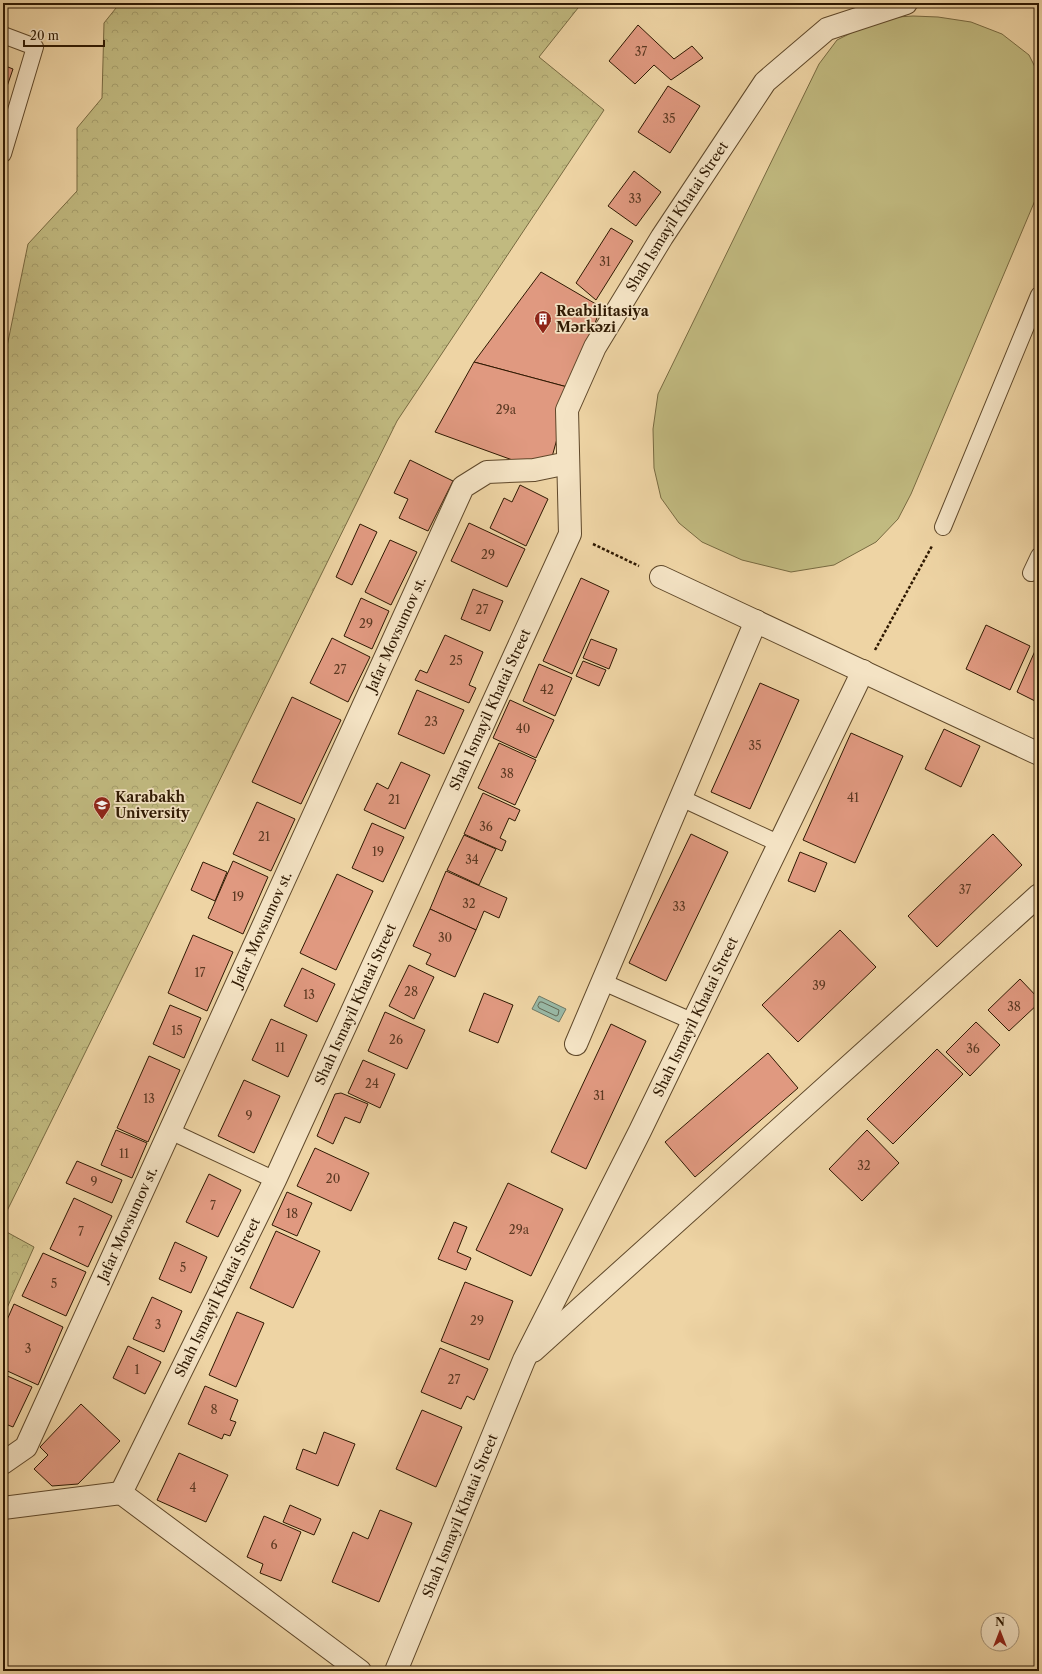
<svg xmlns="http://www.w3.org/2000/svg" width="1042" height="1674" font-family="'Libre Caslon Text',serif">
<style>
.green{fill:#c1ba80;stroke:#786a41}
.forest{fill:url(#forest-crowns);stroke:#786a41}
.water{fill:#99b8a5;stroke:#6f7864}
.lines{fill:none;stroke-linecap:round;stroke-linejoin:round}
.shore{stroke:#646854;stroke-width:1}
.building{fill:#e09980;stroke:#2f1902}
.lane-casing{stroke:#5f482a;stroke-width:18}
.street-casing{stroke:#5f482a;stroke-width:24}
.path{stroke:#2f1902;stroke-width:2.5;stroke-dasharray:3 2;stroke-linecap:butt}
.lane{stroke:#f4e3c4;stroke-width:16}
.street{stroke:#f4e3c4;stroke-width:22}
.labels{text-anchor:middle;stroke-width:3.5;stroke-linejoin:round;paint-order:stroke}
.number-label{font-size:12px;fill:#5b3922}
.street-label{font-size:14px;fill:#2f1902;stroke:#f4e3c4}
.poi-label{font-size:14px;font-weight:bold;fill:#2f1902;stroke:#f4e3c4;text-anchor:start}
</style>
<defs>
<pattern id="forest-crowns" width="20" height="18" patternUnits="userSpaceOnUse"><rect width="20" height="18" fill="#c1ba80"/><path d="M2 6a3 3 0 1 1 6 0M12 15a3 3 0 1 1 6 0" fill="none" stroke="#a69f6d"/></pattern>
</defs>
<rect width="100%" height="100%" fill="#eed4a4"/>
<filter id="stains"><feTurbulence type="fractalNoise" baseFrequency=".005" numOctaves="4"/><feColorMatrix values="0 0 0 0 .2 0 0 0 0 .09 0 0 0 0 .02 0 0 0 .5 -.17"/></filter>
<radialGradient id="worn" r=".72"><stop offset=".6" stop-color="#630" stop-opacity="0"/><stop offset="1" stop-color="#630" stop-opacity=".3"/></radialGradient>
<path class="green" d="M913 16 938 17 971 22 1002 34 1029 55 1039 75V191L911 494 898 519 876 542 834 565 791 572 742 560 702 542 679 523 661 498 654 468 653 429 658 394 819 64 837 40 859 29 882 18Z"/>
<g class="forest">
<path d="M120 3H582L539 57 604 110 397 421 3 1219V366L28 244 77 191V128L102 98 104 23Z"/>
<path d="M3 1230 34 1247 3 1317Z"/>
</g>
<path class="water" d="M539 996 566 1009 559 1022 532 1009Z"/>
<g class="lines">
<path class="shore" d="M540 1002H542L559 1010 558 1015 556 1016 539 1008 538 1006Z"/>
</g>
<g class="building">
<path d="M19 3H38L36 7Z"/>
<path d="M638 25 674 59 692 46 703 58 671 80 654 65 635 84 609 61Z"/>
<path d="M3 65 13 69 3 98Z"/>
<path d="M668 86 700 106 670 153 638 132Z"/>
<path d="M634 171 661 192 636 226 608 206Z"/>
<path d="M611 228 633 241 596 300 576 283Z"/>
<path d="M541 272 601 307 571 388 474 362Z"/>
<path d="M474 362 571 388 552 457 529 466 435 432Z"/>
<path d="M410 460 453 481 428 531 399 518 408 499 394 493Z"/>
<path d="M520 485 548 499 526 546 490 528 504 498 512 502Z"/>
<path d="M469 523 525 549 507 587 451 561Z"/>
<path d="M360 524 377 532 352 585 336 577Z"/>
<path d="M390 540 417 552 391 605 365 592Z"/>
<path d="M581 578 609 591 572 674 543 661Z"/>
<path d="M473 589 503 601 490 631 461 619Z"/>
<path d="M361 598 389 611 372 649 344 636Z"/>
<path d="M986 625 1030 646 1010 690 966 669Z"/>
<path d="M445 635 483 652 469 685 476 688 469 703 415 680 420 670 427 673Z"/>
<path d="M332 638 370 657 348 702 310 683Z"/>
<path d="M591 639 617 649 609 669 583 658Z"/>
<path d="M1038 644 1039 645V703L1017 692Z"/>
<path d="M583 661 606 670 599 686 576 676Z"/>
<path d="M539 664 572 678 555 716 523 701Z"/>
<path d="M760 683 799 700 750 809 711 792Z"/>
<path d="M417 690 464 710 444 754 398 734Z"/>
<path d="M292 697 341 720 301 804 252 782Z"/>
<path d="M510 700 554 720 536 758 493 738Z"/>
<path d="M944 729 980 746 961 787 925 769Z"/>
<path d="M851 733 903 756 855 863 803 840Z"/>
<path d="M499 743 536 760 515 805 478 788Z"/>
<path d="M401 762 430 775 405 829 364 810 377 783 388 789Z"/>
<path d="M483 793 520 810 515 821 509 818 500 838 506 841 502 851 464 834Z"/>
<path d="M257 802 295 819 271 871 233 854Z"/>
<path d="M372 823 404 837 383 882 352 868Z"/>
<path d="M691 834 728 852 666 981 629 963Z"/>
<path d="M993 834 1022 865 937 947 908 916Z"/>
<path d="M464 835 496 849 479 885 447 870Z"/>
<path d="M800 852 827 863 815 892 788 881Z"/>
<path d="M233 861 268 877 243 934 208 918Z"/>
<path d="M203 862 227 872 215 901 191 890Z"/>
<path d="M446 871 507 898 499 918 484 911 476 930 430 909Z"/>
<path d="M337 874 373 891 336 970 300 953Z"/>
<path d="M430 909 476 930 455 977 426 964 431 954 413 946Z"/>
<path d="M840 930 876 967 798 1042 762 1005Z"/>
<path d="M193 935 233 952 207 1011 168 993Z"/>
<path d="M409 965 434 977 414 1019 389 1006Z"/>
<path d="M302 968 335 984 317 1022 284 1006Z"/>
<path d="M1020 979 1039 999V1003L1009 1031 988 1010Z"/>
<path d="M484 993 513 1005 498 1043 469 1031Z"/>
<path d="M170 1005 201 1018 184 1058 153 1044Z"/>
<path d="M385 1012 425 1030 407 1069 368 1051Z"/>
<path d="M271 1019 307 1035 288 1077 252 1060Z"/>
<path d="M976 1022 1000 1045 970 1076 946 1052Z"/>
<path d="M611 1024 646 1041 586 1169 551 1152Z"/>
<path d="M937 1049 963 1074 893 1144 867 1119Z"/>
<path d="M768 1053 798 1088 695 1177 665 1142Z"/>
<path d="M149 1056 180 1070 148 1142 117 1128Z"/>
<path d="M363 1060 395 1074 380 1108 348 1093Z"/>
<path d="M244 1080 280 1096 254 1153 218 1136Z"/>
<path d="M341 1093 368 1104 360 1123 345 1117 333 1144 317 1136 335 1094Z"/>
<path d="M116 1130 147 1143 132 1178 101 1165Z"/>
<path d="M867 1130 899 1163 862 1201 829 1169Z"/>
<path d="M315 1148 369 1173 351 1211 297 1186Z"/>
<path d="M77 1161 122 1180 112 1203 66 1183Z"/>
<path d="M209 1174 241 1190 218 1237 186 1222Z"/>
<path d="M508 1183 563 1209 531 1276 476 1250Z"/>
<path d="M287 1192 312 1203 297 1236 272 1225Z"/>
<path d="M74 1198 112 1216 88 1267 50 1249Z"/>
<path d="M454 1222 467 1227 457 1252 471 1258 466 1270 438 1259Z"/>
<path d="M276 1231 320 1251 293 1308 250 1288Z"/>
<path d="M175 1242 207 1257 191 1293 159 1279Z"/>
<path d="M43 1253 86 1272 66 1316 22 1296Z"/>
<path d="M465 1282 513 1301 489 1360 441 1341Z"/>
<path d="M152 1297 182 1311 164 1352 133 1339Z"/>
<path d="M14 1304 63 1327 38 1385 3 1369V1329Z"/>
<path d="M237 1312 264 1323 236 1387 209 1375Z"/>
<path d="M128 1346 161 1362 145 1394 113 1378Z"/>
<path d="M440 1348 488 1369 474 1400 467 1396 461 1409 421 1392Z"/>
<path d="M3 1374 32 1387 13 1427 3 1423Z"/>
<path d="M205 1386 238 1400 230 1420 236 1422 230 1436 224 1434 222 1439 188 1424Z"/>
<path d="M81 1404 120 1441 78 1484 52 1486 34 1469 48 1455 40 1447Z"/>
<path d="M422 1410 462 1427 436 1487 396 1469Z"/>
<path d="M324 1432 355 1444 338 1486 296 1469 303 1449 316 1454Z"/>
<path d="M179 1453 228 1475 206 1522 157 1500Z"/>
<path d="M290 1505 321 1519 314 1535 283 1522Z"/>
<path d="M380 1510 412 1523 379 1602 332 1582 353 1532 368 1539Z"/>
<path d="M264 1516 301 1532 281 1581 260 1573 263 1564 247 1557Z"/>
</g>
<g class="lines">
<g class="lane-casing">
<g id="lane">
<path d="M3 35 35 47 3 154"/>
<path d="M943 527 1039 295"/>
<path d="M1031 573 1039 556"/>
<path d="M681 798 780 844"/>
<path d="M603 982 694 1022"/>
<path d="M170 1131 275 1180"/>
</g>
</g>
<g class="street-casing">
<g id="street">
<path d="M661 577 1039 754"/>
<path d="M576 1044 756 621"/>
<path d="M533 1351 1039 895"/>
<path id="s1" d="M3 1463 26 1447 463 487 487 472 534 470 568 463"/>
<path id="s2" d="M121 1493 275 1180 570 534 567 410 595 347 662 237 765 82 827 29 906 3"/>
<path d="M3 1508 121 1493 360 1671"/>
<path id="s3" d="M396 1671 524 1360 640 1131 863 671"/>
</g>
</g>
<g class="path">
<path d="M593 544 639 566"/>
<path d="M875 650 932 546"/>
</g>
<use href="#lane" class="lane"/>
<use href="#street" class="street"/>
</g>
<defs>
<g id="building-pin" transform="scale(0.9)"><path d="M0 17L-7.5 6A9.5 9.5 0 1 1 7.5 6Z" fill="#8f2418" stroke="#f4e3c4"/><path d="M-4-6H4V6H1V3H-1V6H-4ZM-2.5-4.3h1.7v1.8h-1.7ZM.8-4.3h1.7v1.8H.8ZM-2.5-1h1.7V.8h-1.7ZM.8-1h1.7V.8H.8Z" fill="#fff"/></g>
<g id="university-pin" transform="scale(0.9)"><path d="M0 17L-7.5 6A9.5 9.5 0 1 1 7.5 6Z" fill="#8f2418" stroke="#f4e3c4"/><path d="M0-5L7-2L0 1L-7-2ZM-4 1L0 2.5L4 1V4Q0 6-4 4Z" fill="#fff"/></g>
</defs>
<g fill-rule="evenodd">
<use href="#building-pin" x="543" y="319"/>
<use href="#university-pin" x="102" y="805"/>
</g>
<g class="labels">
<g class="number-label">
<text x="641" y="56">37</text>
<text x="669" y="123">35</text>
<text x="635" y="203">33</text>
<text x="605" y="266">31</text>
<text x="506" y="414">29a</text>
<text x="488" y="559">29</text>
<text x="482" y="614">27</text>
<text x="366" y="628">29</text>
<text x="456" y="665">25</text>
<text x="340" y="674">27</text>
<text x="547" y="694">42</text>
<text x="431" y="726">23</text>
<text x="523" y="733">40</text>
<text x="755" y="750">35</text>
<text x="507" y="778">38</text>
<text x="853" y="802">41</text>
<text x="394" y="804">21</text>
<text x="486" y="831">36</text>
<text x="264" y="841">21</text>
<text x="378" y="856">19</text>
<text x="472" y="864">34</text>
<text x="965" y="894">37</text>
<text x="238" y="901">19</text>
<text x="469" y="908">32</text>
<text x="679" y="911">33</text>
<text x="445" y="942">30</text>
<text x="200" y="977">17</text>
<text x="819" y="990">39</text>
<text x="411" y="996">28</text>
<text x="309" y="999">13</text>
<text x="1014" y="1011">38</text>
<text x="177" y="1035">15</text>
<text x="396" y="1044">26</text>
<text x="280" y="1052">11</text>
<text x="973" y="1053">36</text>
<text x="372" y="1088">24</text>
<text x="599" y="1100">31</text>
<text x="149" y="1103">13</text>
<text x="249" y="1120">9</text>
<text x="124" y="1158">11</text>
<text x="864" y="1170">32</text>
<text x="333" y="1183">20</text>
<text x="94" y="1186">9</text>
<text x="213" y="1210">7</text>
<text x="292" y="1218">18</text>
<text x="519" y="1234">29a</text>
<text x="81" y="1236">7</text>
<text x="183" y="1272">5</text>
<text x="54" y="1288">5</text>
<text x="477" y="1325">29</text>
<text x="158" y="1329">3</text>
<text x="28" y="1353">3</text>
<text x="137" y="1374">1</text>
<text x="454" y="1384">27</text>
<text x="214" y="1414">8</text>
<text x="193" y="1492">4</text>
<text x="274" y="1549">6</text>
</g>
<g class="street-label">
<text dy="5" stroke="none"><textPath href="#s2" startOffset="1406">Shah Ismayil Khatai Street</textPath></text>
<text dy="5" stroke="none"><textPath href="#s1" startOffset="921">Jafar Movsumov st.</textPath></text>
<text dy="5" stroke="none"><textPath href="#s2" startOffset="866">Shah Ismayil Khatai Street</textPath></text>
<text dy="5" stroke="none"><textPath href="#s1" startOffset="597">Jafar Movsumov st.</textPath></text>
<text dy="5" stroke="none"><textPath href="#s2" startOffset="542">Shah Ismayil Khatai Street</textPath></text>
<text dy="5" stroke="none"><textPath href="#s3" startOffset="720">Shah Ismayil Khatai Street</textPath></text>
<text dy="5" stroke="none"><textPath href="#s1" startOffset="273">Jafar Movsumov st.</textPath></text>
<text dy="5" stroke="none"><textPath href="#s2" startOffset="218">Shah Ismayil Khatai Street</textPath></text>
<text dy="5" stroke="none"><textPath href="#s3" startOffset="168">Shah Ismayil Khatai Street</textPath></text>
</g>
<g class="poi-label">
<text x="556" y="316">Reabilitasiya<tspan x="556" dy="16">Mərkəzi</tspan></text>
<text x="115" y="802">Karabakh<tspan x="115" dy="16">University</tspan></text>
</g>
</g>
<rect width="1042" height="1674" fill="none" stroke="#eed4a4" stroke-width="16"/>
<rect x="4" y="4" width="1034" height="1666" fill="none" stroke="#2f1902" stroke-width="2"/>
<rect x="8" y="8" width="1026" height="1658" fill="none" stroke="#2f1902"/>
<g transform="translate(1000 1632)"><circle r="19" fill="#f4e3c4" stroke="#a59276"/>
<path d="M0-3L7 15L0 10L-7 15Z" fill="#8f2418"/>
<text y="-6" font-size="11" font-weight="bold" text-anchor="middle" fill="#2f1902">N</text>
</g>
<path d="M24 40v6h80v-6" fill="none" stroke="#2f1902" stroke-width="2"/>
<text x="30" y="40" font-size="12" fill="#2f1902" stroke="#f4e3c4" stroke-width="3" paint-order="stroke">20 m</text>
<rect width="100%" height="100%" filter="url(#stains)"/>
<rect width="100%" height="100%" fill="url(#worn)"/>
</svg>
